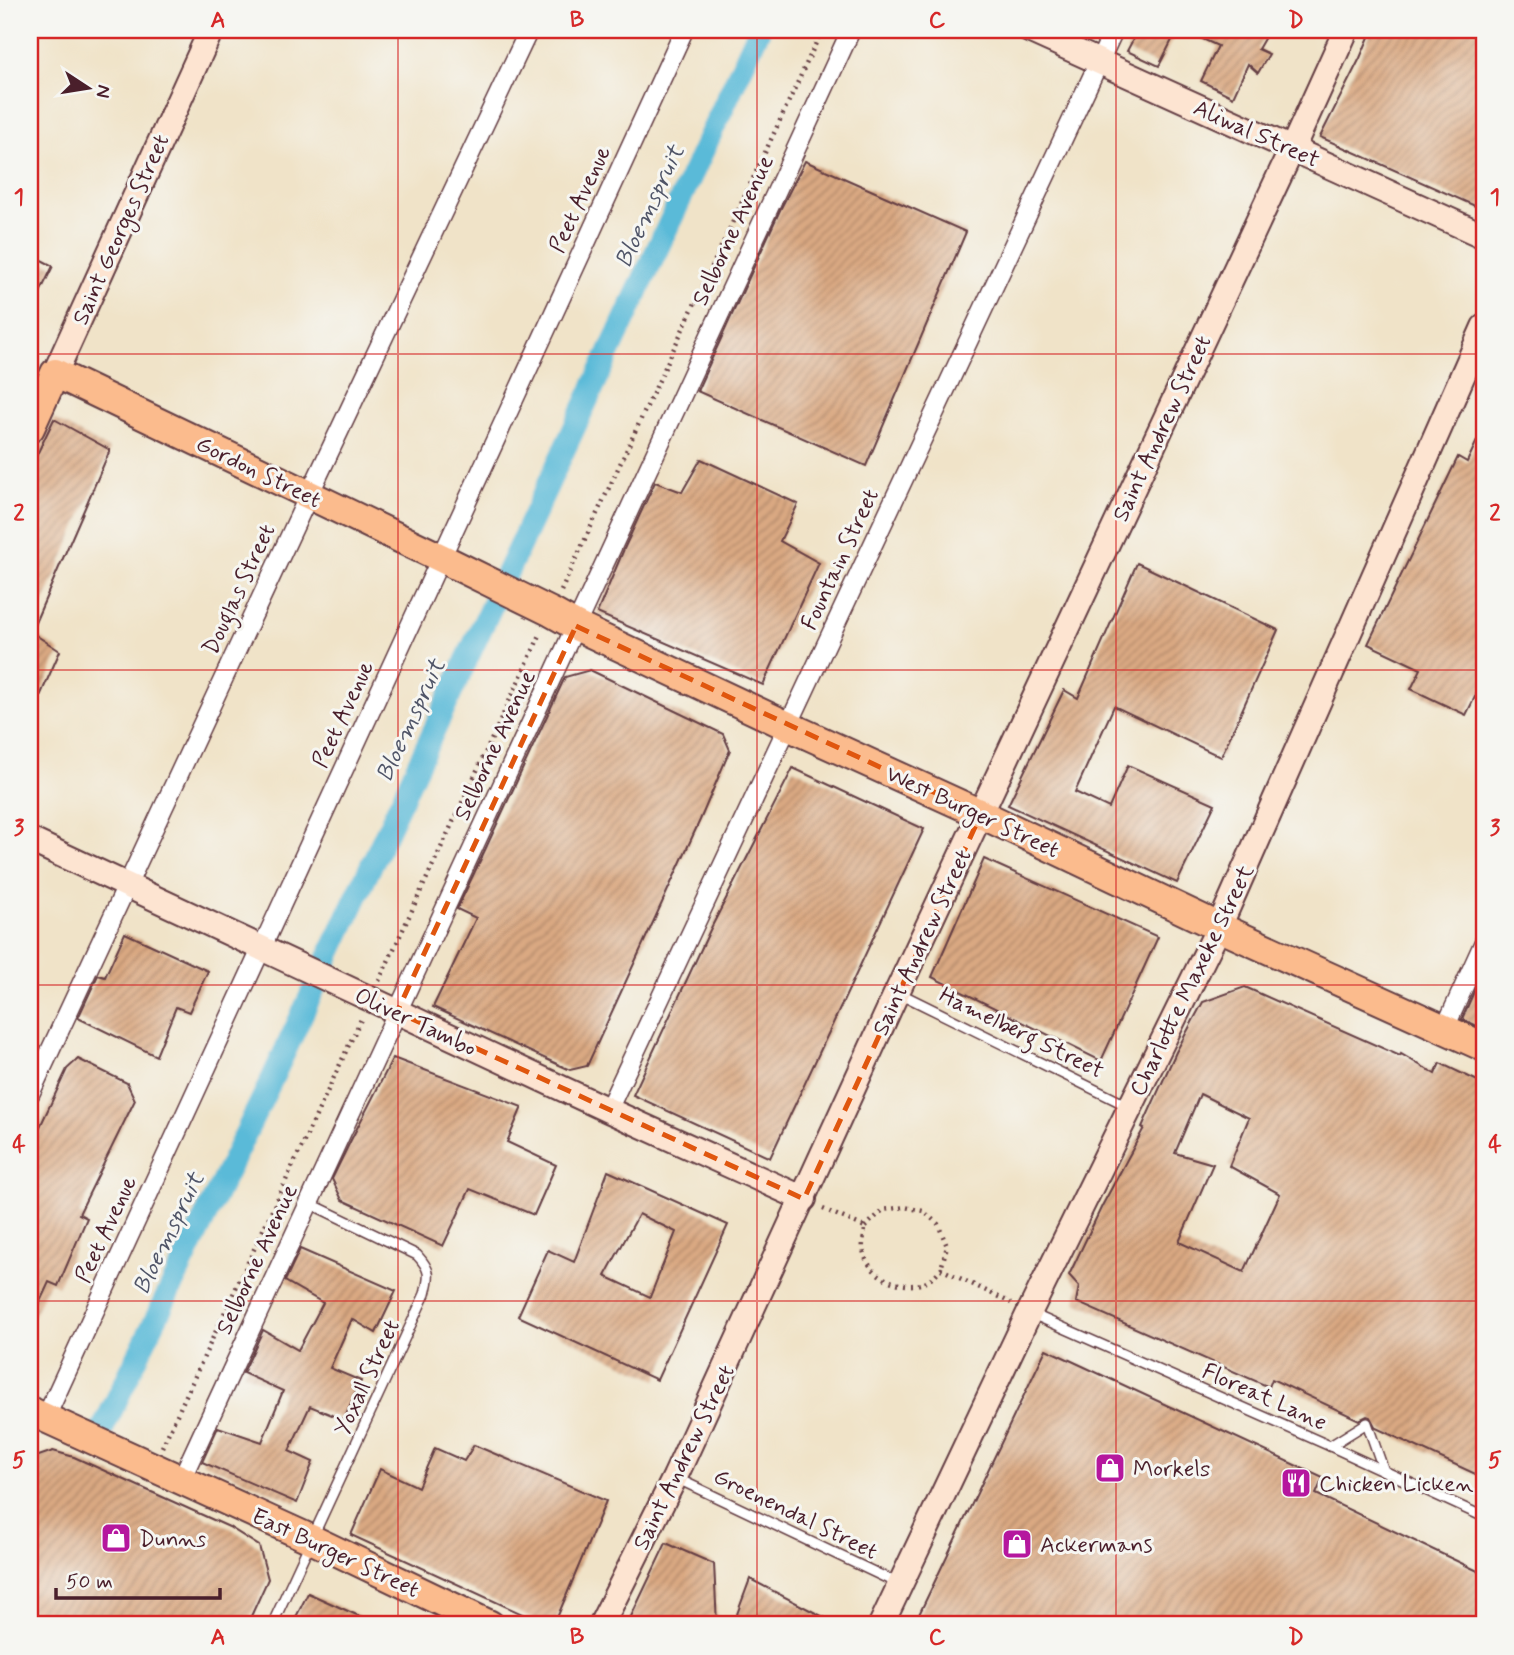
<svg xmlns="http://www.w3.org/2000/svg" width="1514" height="1655" font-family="Mynerve,sans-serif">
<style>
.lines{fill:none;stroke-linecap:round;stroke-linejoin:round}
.canal{stroke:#5abad8;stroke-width:23}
.building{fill:url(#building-hatch);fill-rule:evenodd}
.lane-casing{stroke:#633c43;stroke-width:12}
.street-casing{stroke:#633c43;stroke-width:21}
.secondary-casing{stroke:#633c43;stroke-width:28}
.primary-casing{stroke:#633c43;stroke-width:32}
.path{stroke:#633c43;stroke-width:4.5;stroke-dasharray:2 5;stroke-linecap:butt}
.lane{stroke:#fff;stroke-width:9}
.street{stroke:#fff;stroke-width:18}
.secondary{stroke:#fde4d1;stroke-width:24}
.primary{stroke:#fbbb8d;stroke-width:28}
.marked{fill:none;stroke:#e0560e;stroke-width:5;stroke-dasharray:14 9;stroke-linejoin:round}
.grid{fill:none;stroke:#d62828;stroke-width:2;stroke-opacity:0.55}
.labels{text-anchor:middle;stroke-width:6;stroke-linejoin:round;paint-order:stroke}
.street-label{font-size:23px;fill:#4a1f2b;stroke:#f6f6f2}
.poi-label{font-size:23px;fill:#4a1f2b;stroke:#f6f6f2;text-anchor:start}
.water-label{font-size:24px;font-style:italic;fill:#505568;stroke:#f6f6f2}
.neatline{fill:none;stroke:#d62828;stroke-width:2.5}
.grid-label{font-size:23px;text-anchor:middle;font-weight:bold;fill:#d62828}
</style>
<defs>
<pattern id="building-hatch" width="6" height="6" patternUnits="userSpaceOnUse" patternTransform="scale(1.75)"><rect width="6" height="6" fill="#daa982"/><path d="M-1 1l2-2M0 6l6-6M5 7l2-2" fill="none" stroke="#b3896b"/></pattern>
</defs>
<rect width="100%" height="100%" fill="#f6f6f2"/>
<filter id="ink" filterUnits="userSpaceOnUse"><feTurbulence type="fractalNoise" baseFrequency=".0143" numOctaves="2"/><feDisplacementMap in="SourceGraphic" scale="14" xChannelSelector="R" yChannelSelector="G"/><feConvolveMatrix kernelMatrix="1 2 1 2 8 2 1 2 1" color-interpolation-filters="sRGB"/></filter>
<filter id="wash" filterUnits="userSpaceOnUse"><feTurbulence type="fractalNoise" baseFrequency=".00686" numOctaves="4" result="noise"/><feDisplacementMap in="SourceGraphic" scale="28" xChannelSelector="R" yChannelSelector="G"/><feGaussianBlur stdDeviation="1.57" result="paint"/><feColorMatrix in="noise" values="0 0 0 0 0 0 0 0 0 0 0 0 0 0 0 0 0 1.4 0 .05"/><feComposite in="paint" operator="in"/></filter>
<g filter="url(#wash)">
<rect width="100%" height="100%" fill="#f0e3c8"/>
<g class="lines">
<path class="canal" d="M102 1430 272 1079 759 30"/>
</g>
<g id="blocks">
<g class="building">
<path d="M1138 30H1177L1159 66 1127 51Z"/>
<path d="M1183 30H1269L1258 49 1269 54 1258 73 1248 64 1233 97 1201 81 1218 46Z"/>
<path d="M1372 30H1484V210L1320 137 1360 58Z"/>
<path d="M805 161 966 232 866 466 697 391 781 208Z"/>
<path d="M30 254 53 266 30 313Z"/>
<path d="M54 419 110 450 31 632 60 651 30 719V469Z"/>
<path d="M1484 426V697L1477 693 1466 715 1411 689 1421 669 1368 644 1458 457 1467 462Z"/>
<path d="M701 459 798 504 780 541 819 563 763 685 597 613 624 549 655 482 682 492Z"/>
<path d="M1137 563 1278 630 1221 757 1114 706 1075 792 1109 808 1128 765 1215 804 1177 883 1008 805 1064 690 1078 698Z"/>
<path d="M590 670 723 734 730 750 700 820 587 1066 570 1070 433 1007 476 918 457 909 479 863 565 677Z"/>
<path d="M793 768 924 829 770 1158 633 1095 710 930Z"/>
<path d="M984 859 1158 937 1101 1061 932 977Z"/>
<path d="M125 933 208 971 189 1012 176 1007 156 1056 78 1018 98 975 105 977Z"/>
<path d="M1484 969V1029L1462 1019Z"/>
<path d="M1245 987 1400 1056 1401 1054 1435 1074 1440 1063 1484 1084V1478L1376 1428 1370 1417 1367 1416 1359 1420 1272 1379 1269 1387 1076 1302 1079 1286 1069 1275 1102 1206 1144 1128 1142 1127 1176 1052 1203 1002ZM1200 1094 1249 1118 1229 1166 1280 1194 1244 1272 1179 1242 1213 1164 1175 1153Z"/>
<path d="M393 1058 522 1107 507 1142 556 1165 534 1215 470 1189 443 1246 342 1200 332 1179 351 1140Z"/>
<path d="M78 1059 127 1083 135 1100 79 1214 87 1218 58 1286 49 1282 30 1323V1148L67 1069Z"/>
<path d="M608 1171 728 1225 657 1380 518 1316 548 1250 574 1262ZM639 1214 676 1232 650 1297 605 1276Z"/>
<path d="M300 1249 396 1291 376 1333 352 1319 330 1368 361 1381 344 1420 310 1406 289 1451 313 1462 297 1503 202 1462 218 1427 262 1442 283 1391 243 1373 263 1330 298 1350 323 1303 285 1281Z"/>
<path d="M1046 1349 1323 1478 1316 1494 1484 1574V1625H914Z"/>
<path d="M474 1445 606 1501 554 1625H546L351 1535 380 1469 418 1487 435 1448 464 1461Z"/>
<path d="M53 1451 74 1457 229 1527 259 1546 268 1579 247 1625H30V1459Z"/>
<path d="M666 1543 714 1564 717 1625H627Z"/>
<path d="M750 1579 839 1625H733Z"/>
<path d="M308 1593 379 1625H292Z"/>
</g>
</g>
</g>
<g filter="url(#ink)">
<use href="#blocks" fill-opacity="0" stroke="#633c43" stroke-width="2"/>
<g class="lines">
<g class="lane-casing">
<g id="lane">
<path d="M899 993 1128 1106"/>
<path d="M1030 1313 1330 1446 1484 1517"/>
<path d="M1330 1446 1367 1423 1384 1471"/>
<path d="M676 1478 897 1583"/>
<path d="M272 1625 425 1294C430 1275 431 1270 417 1255L309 1203"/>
</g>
</g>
<g class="street-casing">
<g id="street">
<path d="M1445 1028 1484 942"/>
<path d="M30 1094 309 495 529 30"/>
<path d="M608 1110 1114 30"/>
<path d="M45 1419 684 30"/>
<path d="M181 1480 851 30"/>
</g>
</g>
<g class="secondary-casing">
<g id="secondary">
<path d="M1029 30 1484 236"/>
<path d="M55 373 211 30"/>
<path d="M30 840 608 1110 804 1199"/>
<path d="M601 1625 675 1477 897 992 1292 149 1346 30"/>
<path d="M881 1625 1029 1313 1219 927 1484 327"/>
</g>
</g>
<g class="primary-casing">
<g id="primary">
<path d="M30 428 55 373 441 558 551 612 576 626 788 726 981 814 1219 927 1484 1047"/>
<path d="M30 1411 313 1540 490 1625"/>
</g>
</g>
<g class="path">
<path d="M561 591 822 30"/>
<path d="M379 981 541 633"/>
<path d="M823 1209 865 1227C865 1234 862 1243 863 1249 867 1276 900 1291 924 1283 930 1281 936 1274 941 1269L1011 1303"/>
<path d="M865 1227 883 1210 905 1207 923 1211 938 1224 947 1246 941 1269"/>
<path d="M162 1447 362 1017"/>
</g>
<use href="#lane" class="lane"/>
<use href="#street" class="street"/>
<use href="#secondary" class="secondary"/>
<use href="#primary" class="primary"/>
</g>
</g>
<path class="marked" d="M576 626 981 814 804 1199 397 1012Z"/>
<path class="grid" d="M398 30V1625M757 30V1625M1116 30V1625M30 354H1484M30 670H1484M30 985H1484M30 1301H1484"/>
<defs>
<g id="shop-square" transform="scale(1.575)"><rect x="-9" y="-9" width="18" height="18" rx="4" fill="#b5179e" stroke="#f6f6f2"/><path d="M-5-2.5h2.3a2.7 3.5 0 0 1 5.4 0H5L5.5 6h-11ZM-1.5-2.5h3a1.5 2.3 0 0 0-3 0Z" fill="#fff"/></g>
<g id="restaurant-square" transform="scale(1.575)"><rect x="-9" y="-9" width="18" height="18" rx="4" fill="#b5179e" stroke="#f6f6f2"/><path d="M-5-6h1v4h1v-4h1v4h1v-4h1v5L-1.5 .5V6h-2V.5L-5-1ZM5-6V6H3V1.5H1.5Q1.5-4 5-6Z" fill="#fff"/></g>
</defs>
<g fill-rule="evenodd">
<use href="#shop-square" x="1110" y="1468"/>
<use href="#restaurant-square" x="1296" y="1483"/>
<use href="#shop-square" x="116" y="1538"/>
<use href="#shop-square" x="1017" y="1544"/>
</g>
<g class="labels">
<g class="street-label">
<text transform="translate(1257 133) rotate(24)" y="8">Aliwal Street</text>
<text transform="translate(579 199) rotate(-65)" y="8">Peet Avenue</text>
<text transform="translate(120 229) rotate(-66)" y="8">Saint Georges Street</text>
<text transform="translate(732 230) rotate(-65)" y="8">Selborne Avenue</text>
<text transform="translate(1161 428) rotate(-65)" y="8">Saint Andrew Street</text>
<text transform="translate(259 471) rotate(26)" y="8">Gordon Street</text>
<text transform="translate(839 559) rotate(-65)" y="8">Fountain Street</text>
<text transform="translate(238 589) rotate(-65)" y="8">Douglas Street</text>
<text transform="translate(342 714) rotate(-65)" y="8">Peet Avenue</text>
<text transform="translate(494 745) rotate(-65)" y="8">Selborne Avenue</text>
<text transform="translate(973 811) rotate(25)" y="8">West Burger Street</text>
<text transform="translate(921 942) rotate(-65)" y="8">Saint Andrew Street</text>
<text transform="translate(1191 980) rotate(-64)" y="8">Charlotte Maxeke Street</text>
<text transform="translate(416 1021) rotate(25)" y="8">Oliver Tambo</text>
<text transform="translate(1022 1032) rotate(26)" y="8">Hamelberg Street</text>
<text transform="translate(105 1229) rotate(-65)" y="8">Peet Avenue</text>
<text transform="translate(256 1259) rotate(-65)" y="8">Selborne Avenue</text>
<text transform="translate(366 1377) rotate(-65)" y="8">Yoxall Street</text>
<text transform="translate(1265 1396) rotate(24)" y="8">Floreat Lane</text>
<text transform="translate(683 1457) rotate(-64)" y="8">Saint Andrew Street</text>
<text transform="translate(796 1513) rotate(26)" y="8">Groenendal Street</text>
<text transform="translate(336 1552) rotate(25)" y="8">East Burger Street</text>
</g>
<g class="poi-label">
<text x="1133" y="1476">Morkels</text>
<text x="1319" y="1491">Chicken Licken</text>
<text x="139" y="1546">Dunns</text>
<text x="1040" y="1552">Ackermans</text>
</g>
<g class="water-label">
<text transform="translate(649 206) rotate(-65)" y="8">Bloemspruit</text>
<text transform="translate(410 720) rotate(-65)" y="8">Bloemspruit</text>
<text transform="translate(168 1233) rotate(-64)" y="8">Bloemspruit</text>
</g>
</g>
<rect width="1514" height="1655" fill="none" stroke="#f6f6f2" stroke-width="77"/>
<g transform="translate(88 88) rotate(102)" stroke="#f6f6f2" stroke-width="5" paint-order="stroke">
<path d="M0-5L12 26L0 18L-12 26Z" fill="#4a1f2b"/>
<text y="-10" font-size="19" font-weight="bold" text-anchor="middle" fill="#4a1f2b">N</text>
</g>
<path d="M56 1588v10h164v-10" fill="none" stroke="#4a1f2b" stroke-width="3.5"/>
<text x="66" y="1588" font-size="21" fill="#4a1f2b" stroke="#f6f6f2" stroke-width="5" paint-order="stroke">50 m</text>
<rect x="38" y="38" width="1438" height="1578" class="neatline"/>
<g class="grid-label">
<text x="218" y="27">A</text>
<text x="577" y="27">B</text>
<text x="937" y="27">C</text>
<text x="1296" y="27">D</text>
<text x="19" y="204">1</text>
<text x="1495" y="204">1</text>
<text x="19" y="520">2</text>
<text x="1495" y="520">2</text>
<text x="19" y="835">3</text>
<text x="1495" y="835">3</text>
<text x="19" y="1151">4</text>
<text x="1495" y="1151">4</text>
<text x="19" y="1467">5</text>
<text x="1495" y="1467">5</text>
<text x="218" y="1644">A</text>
<text x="577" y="1644">B</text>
<text x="937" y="1644">C</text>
<text x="1296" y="1644">D</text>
</g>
</svg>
